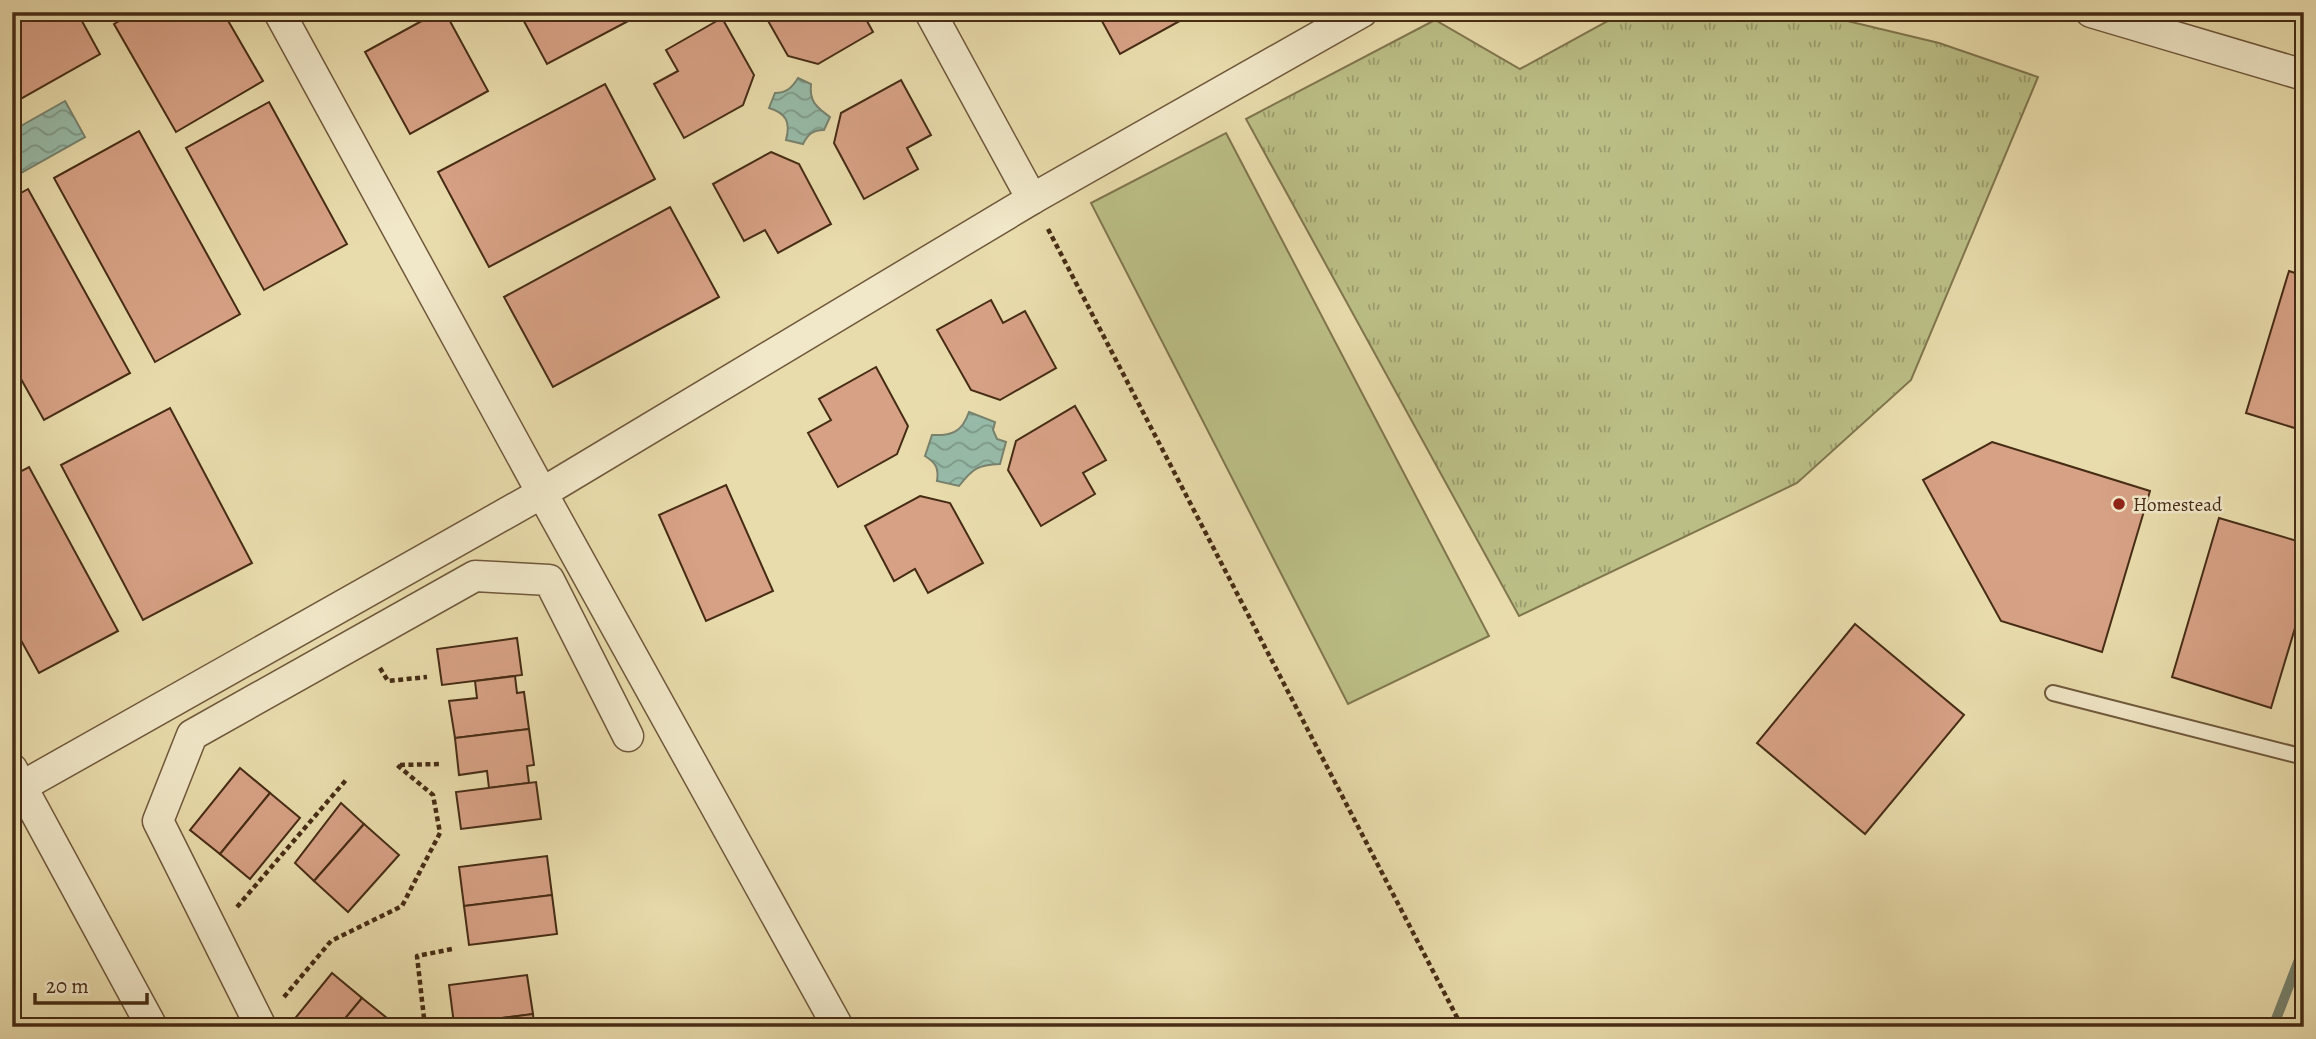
<svg xmlns="http://www.w3.org/2000/svg" width="2316" height="1039" font-family="Alegreya,serif">
<style>
.grass{fill:url(#grass-tufts);stroke:#80764e;stroke-width:2}
.park{fill:#bbbf86;stroke:#80764e;stroke-width:2}
.water{fill:url(#water-waves);stroke:#77826e;stroke-width:2}
.lines{fill:none;stroke-linecap:round;stroke-linejoin:round}
.stream{stroke:#77826e;stroke-width:10}
.building{fill:#d7a185;stroke:#462c15;stroke-width:2}
.lane-casing{stroke:#6f583b;stroke-width:18}
.street-casing{stroke:#6f583b;stroke-width:33}
.path{stroke:#462c15;stroke-width:4.5;stroke-dasharray:5 3.5;stroke-linecap:butt}
.lane{stroke:#f1e8c9;stroke-width:14}
.street{stroke:#f1e8c9;stroke-width:30}
.poi-dot{fill:#8f2418;stroke:#f1e8c9;stroke-width:2.5}
.labels{text-anchor:middle;stroke-width:5;stroke-linejoin:round;paint-order:stroke}
.poi-label{font-size:19px;fill:#462c15;stroke:#f1e8c9;text-anchor:start}
</style>
<defs>
<pattern id="grass-tufts" width="24" height="20" patternUnits="userSpaceOnUse" patternTransform="scale(1.75)"><rect width="24" height="20" fill="#bbbf86"/><path d="M3 7l-1-3M5 7V3M7 7l1-3M15 17l-1-3M17 17v-4M19 17l1-3" fill="none" stroke="#9a9b6c"/></pattern>
<pattern id="water-waves" width="16" height="10" patternUnits="userSpaceOnUse" patternTransform="scale(1.75)"><rect width="16" height="10" fill="#97bcaa"/><path d="M0 5q4-4 8 0t8 0" fill="none" stroke="#7d9989"/></pattern>
</defs>
<rect width="100%" height="100%" fill="#e9dcac"/>
<filter id="stains"><feTurbulence type="fractalNoise" baseFrequency=".00286" numOctaves="4"/><feColorMatrix values="0 0 0 0 .2 0 0 0 0 .09 0 0 0 0 .02 0 0 0 .5 -.17"/></filter>
<radialGradient id="worn" r=".72"><stop offset=".6" stop-color="#630" stop-opacity="0"/><stop offset="1" stop-color="#630" stop-opacity=".3"/></radialGradient>
<path class="grass" d="M1624 12H1810L1939 43 2038 77 1911 380 1797 483 1519 616 1246 119 1435 20 1520 69Z"/>
<path class="park" d="M1226 133 1489 636 1348 704 1091 203Z"/>
<g class="water">
<path d="M798 78 811 84C809 101 816 107 830 117L824 130C813 130 808 134 803 144L786 140C791 122 786 113 769 108L775 93C786 93 792 88 798 78Z"/>
<path d="M65 101 85 137 12 178V131Z"/>
<path d="M969 412 995 422 993 430 997 439 1006 442 1000 464C978 465 973 468 959 486L937 481C939 468 936 463 925 456L932 435C952 436 962 432 969 412Z"/>
</g>
<g class="lines">
<path class="stream" d="M2273 1027 2304 947"/>
</g>
<g class="building">
<path d="M12 12H77L100 54 15 102 12 96Z"/>
<path d="M135 12H223L263 81 176 132 114 24Z"/>
<path d="M438 12H445L488 91 410 134 365 52Z"/>
<path d="M519 12H628L632 19 547 64Z"/>
<path d="M763 12H862L873 32 818 64 788 56Z"/>
<path d="M1097 12H1196L1120 54Z"/>
<path d="M722 18 754 75 743 105 684 138 654 84 678 71 666 50Z"/>
<path d="M901 80 931 135 907 148 918 169 864 199 834 143 841 113Z"/>
<path d="M605 84 655 179 489 267 438 172Z"/>
<path d="M269 102 347 244 264 290 186 148Z"/>
<path d="M139 131 240 314 155 362 54 178Z"/>
<path d="M771 152 799 164 831 224 778 253 765 230 744 241 713 184Z"/>
<path d="M28 189 130 373 44 420 12 363V198Z"/>
<path d="M670 207 719 297 553 387 504 297Z"/>
<path d="M2289 271 2304 276V431L2246 413Z"/>
<path d="M991 300 1003 323 1025 311 1056 368 1000 400 971 390 937 330Z"/>
<path d="M876 367 908 426 897 454 838 487 808 433 831 420 819 399Z"/>
<path d="M1075 406 1106 460 1083 473 1095 494 1041 526 1008 470 1016 441Z"/>
<path d="M170 408 252 563 143 620 61 465Z"/>
<path d="M12 421 20 435 12 440Z"/>
<path d="M1992 442 2150 491 2102 652 2001 621 1923 480Z"/>
<path d="M29 467 118 631 39 673 12 624V476Z"/>
<path d="M726 485 773 591 706 621 659 515Z"/>
<path d="M920 496 950 503 983 563 928 593 915 569 894 581 865 526Z"/>
<path d="M2219 518 2304 543V598L2271 708 2172 677Z"/>
<path d="M1855 624 1964 715 1865 834 1757 743Z"/>
<path d="M517 638 522 675 442 685 437 649Z"/>
<path d="M515 676 517 693 524 692 529 729 455 738 449 701 477 698 475 681Z"/>
<path d="M529 729 534 765 527 766 529 783 489 788 487 771 459 775 455 738Z"/>
<path d="M240 768 270 793 220 854 190 830Z"/>
<path d="M536 782 541 819 461 829 456 792Z"/>
<path d="M270 793 300 818 250 879 220 854Z"/>
<path d="M341 803 364 824 314 881 295 863Z"/>
<path d="M364 824 399 855 348 912 314 881Z"/>
<path d="M547 856 552 895 464 906 459 867Z"/>
<path d="M552 895 557 934 469 945 464 906Z"/>
<path d="M332 973 362 998 338 1027H288Z"/>
<path d="M527 975 533 1014 454 1024 449 985Z"/>
<path d="M362 998 392 1022 388 1027H338Z"/>
<path d="M533 1014 534 1027H454V1024Z"/>
</g>
<g class="lines">
<g class="lane-casing">
<path id="lane" d="M2053 693 2304 757"/>
</g>
<g class="street-casing">
<g id="street">
<path d="M279 12 542 493 838 1027"/>
<path d="M930 12 1032 199"/>
<path d="M2091 12 2304 75"/>
<path d="M12 769 152 1027"/>
<path d="M12 792 542 493 1032 199 1362 12"/>
<path d="M261 1027 158 821 192 735 475 576 549 580 628 736"/>
</g>
</g>
<g class="path">
<path d="M1048 229 1462 1027"/>
<path d="M380 668 388 681 427 677"/>
<path d="M237 907 346 780"/>
<path d="M284 997 331 941 402 906 440 833 433 795 397 765 441 764"/>
<path d="M425 1027 417 956 452 949"/>
</g>
<use href="#lane" class="lane"/>
<use href="#street" class="street"/>
</g>
<circle class="poi-dot" cx="2119" cy="504" r="7"/>
<g class="labels">
<g class="poi-label">
<text x="2133" y="511">Homestead</text>
</g>
</g>
<rect width="2316" height="1039" fill="none" stroke="#e9dcac" stroke-width="42"/>
<rect x="14" y="14" width="2288" height="1011" fill="none" stroke="#462c15" stroke-width="3.5"/>
<rect x="21" y="21" width="2274" height="997" fill="none" stroke="#462c15" stroke-width="2"/>
<path d="M35 993v10h112v-10" fill="none" stroke="#462c15" stroke-width="3.5"/>
<text x="46" y="993" font-size="21" fill="#462c15" stroke="#f1e8c9" stroke-width="5" paint-order="stroke">20 m</text>
<rect width="100%" height="100%" filter="url(#stains)"/>
<rect width="100%" height="100%" fill="url(#worn)"/>
</svg>
